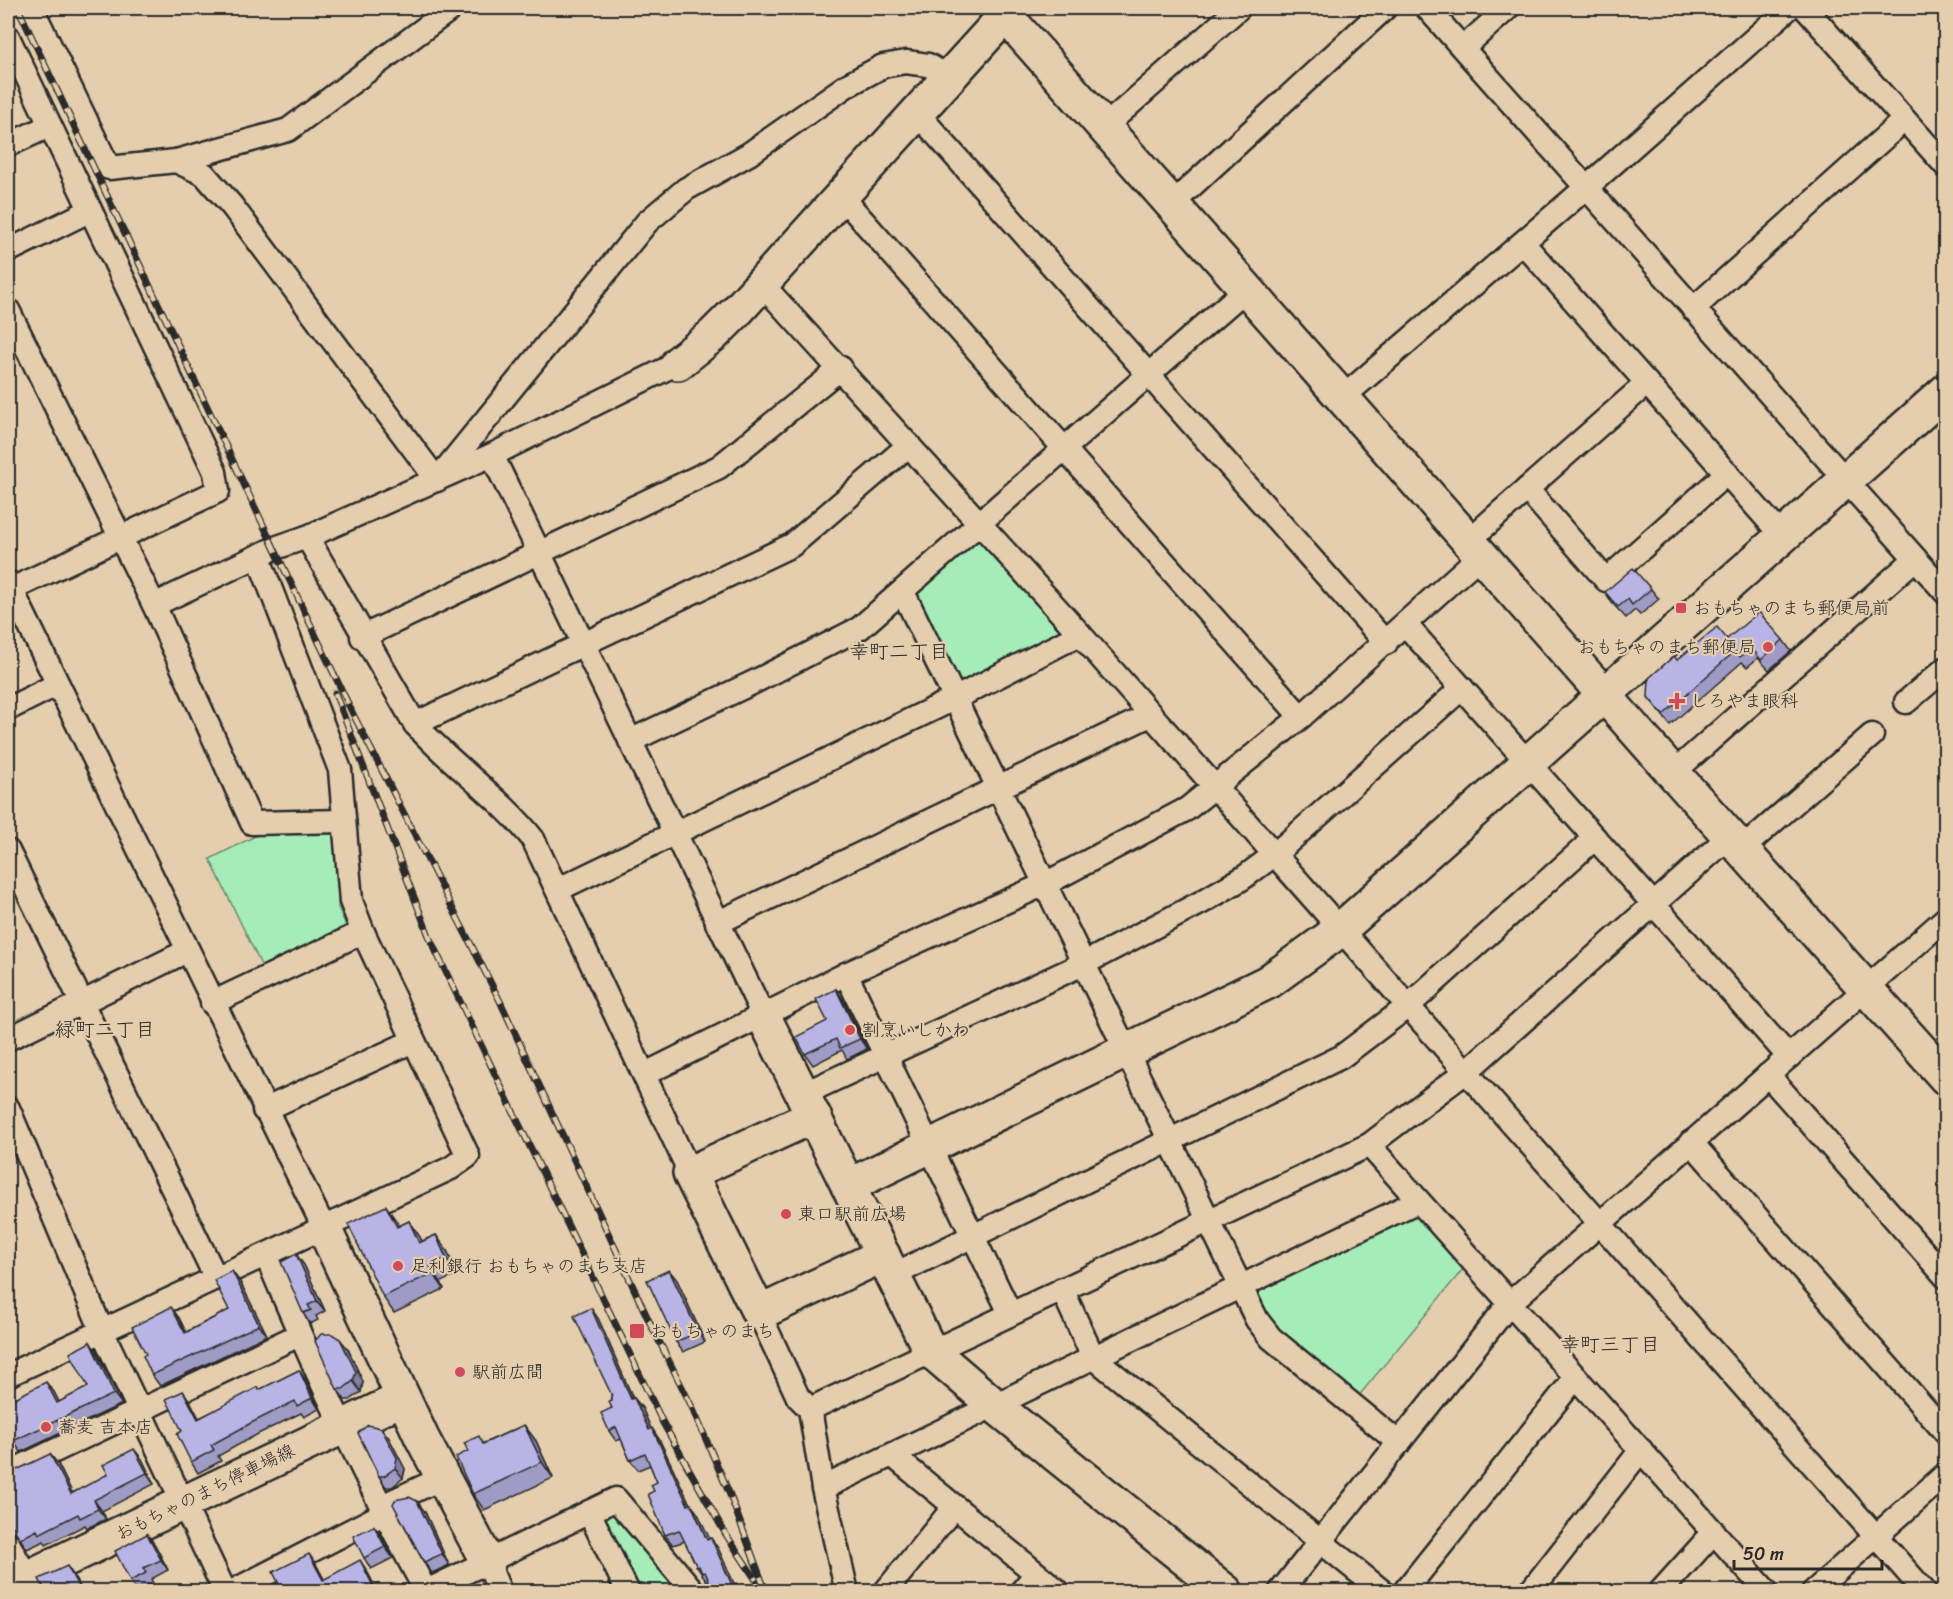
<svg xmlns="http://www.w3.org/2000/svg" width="1953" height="1599" font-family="Sriracha,'Klee One',sans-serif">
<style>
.green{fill:#a6ecb8;stroke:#688c72;stroke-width:1.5}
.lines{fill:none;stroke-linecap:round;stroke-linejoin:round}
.street-casing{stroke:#2b2b2b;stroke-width:27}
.secondary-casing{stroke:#2b2b2b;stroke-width:38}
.street{stroke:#e4cead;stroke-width:22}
.secondary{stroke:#e4cead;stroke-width:33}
.rail-casing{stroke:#2b2b2b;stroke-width:7}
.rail{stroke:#e4cead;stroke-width:4.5;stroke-dasharray:14;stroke-linecap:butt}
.wall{fill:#9e9bc5;stroke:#2b2b2b;stroke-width:1.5}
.shaded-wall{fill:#817ea0;stroke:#2b2b2b;stroke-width:1.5}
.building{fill:#b8b4e5;stroke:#2b2b2b;stroke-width:1.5}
.poi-dot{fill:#d1495b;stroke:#e4cead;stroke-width:2}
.labels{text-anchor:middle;stroke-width:4.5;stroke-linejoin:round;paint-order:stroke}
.poi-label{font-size:18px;fill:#2b2b2b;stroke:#e4cead;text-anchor:start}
.street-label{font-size:18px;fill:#2b2b2b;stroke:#e4cead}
.neighbourhood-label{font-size:20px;fill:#2b2b2b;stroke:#e4cead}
</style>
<rect width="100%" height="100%" fill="#e4cead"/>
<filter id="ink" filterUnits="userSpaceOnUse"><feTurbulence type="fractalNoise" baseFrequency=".0167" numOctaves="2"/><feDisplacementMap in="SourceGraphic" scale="12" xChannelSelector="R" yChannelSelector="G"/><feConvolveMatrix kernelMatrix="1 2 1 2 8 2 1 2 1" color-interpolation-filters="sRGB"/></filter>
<g filter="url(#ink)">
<g class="green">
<path d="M980 539 1062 633 960 685 917 592Z"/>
<path d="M339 829 338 907 346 926 262 967 210 859 261 833Z"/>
<path d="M1420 1213 1464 1268 1357 1398 1272 1325 1254 1295 1262 1285 1405 1217Z"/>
<path d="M616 1499 694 1591H628L589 1512Z"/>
</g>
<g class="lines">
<g class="street-casing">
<g id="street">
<path d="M32 8 109 168 176 161 204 174 232 206 437 480 647 222 686 189 749 154 846 86 883 66 906 62 928 65 949 77"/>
<path d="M1427 8 1946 593"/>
<path d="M1805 8 1946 166"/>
<path d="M8 37 215 472 218 491 8 591"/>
<path d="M1463 48 1508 8"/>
<path d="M918 114 1386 643"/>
<path d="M1103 128 1239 8"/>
<path d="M8 145 49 126"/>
<path d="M176 161 288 130 452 8"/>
<path d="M842 197 1301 717"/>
<path d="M1171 205 1385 8"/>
<path d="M1523 243 1783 537"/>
<path d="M8 251 89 211"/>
<path d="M762 284 1080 634 1925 1592"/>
<path d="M1693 309 1904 120"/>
<path d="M8 310 154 605 275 548 307 537 492 455 678 363"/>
<path d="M1342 398 1587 187 1789 8"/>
<path d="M492 455 763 1015"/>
<path d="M1527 489 1606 580 1727 473"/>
<path d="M307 537 415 724C451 765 499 796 533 839L690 1173"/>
<path d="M1468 541 1647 383"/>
<path d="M8 582 324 1228"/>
<path d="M903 592 1257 1320 1271 1338 1399 1443"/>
<path d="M154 605 252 823 344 821"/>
<path d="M1406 625 1789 1057"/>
<path d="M362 637 719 467 841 368"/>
<path d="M1906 702 1946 668"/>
<path d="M8 709 56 685"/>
<path d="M415 724 792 545 909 445"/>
<path d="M630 741 752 683 860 628 1246 289"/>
<path d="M1673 773 1915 559"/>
<path d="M1742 849 1872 735"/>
<path d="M8 851 216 1278"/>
<path d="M559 889 956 698 1080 634"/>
<path d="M717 923 1150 715"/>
<path d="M846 974 1010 1313"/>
<path d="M212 1003 363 932"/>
<path d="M8 1039 187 951"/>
<path d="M645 1074 846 974 1047 883 1187 809 1301 717 1481 555"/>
<path d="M1768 1075 1946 1277"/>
<path d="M803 1094 1085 963 1202 902 1243 878 1274 855 1462 688"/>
<path d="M8 1108 102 1331 225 1592"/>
<path d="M264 1110 413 1041"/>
<path d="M1691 1142 1946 1433"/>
<path d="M1369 1145 1767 1592"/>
<path d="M266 1255C314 1369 366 1483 426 1591"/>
<path d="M893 1275 1341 1057 1407 1007 1595 838"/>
<path d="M1062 1289 1093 1357 1383 1592"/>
<path d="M759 1313 798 1397 810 1409 1369 1145 1467 1071 1730 836"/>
<path d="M8 1375 451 1168 468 1156 363 932 351 901 340 770 258 556"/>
<path d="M810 1409 823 1488 847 1592"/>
<path d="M892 1455 1059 1592"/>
<path d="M8 1473 299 1335"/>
<path d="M823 1488 1418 1201"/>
<path d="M382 1506 442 1478"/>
<path d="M589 1512 628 1592"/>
<path d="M8 1543 33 1588"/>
<path d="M488 1563 500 1592"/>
<path d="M231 1592 383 1514"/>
<path d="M425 1592 616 1499 694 1592"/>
<path d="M885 1592 954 1507"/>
<path d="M1021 1592 1036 1574"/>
<path d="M1280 1592 1510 1303 1946 918"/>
<path d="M1404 1592 1576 1377"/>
<path d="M1530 1592 1641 1450"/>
<path d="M1660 1592 1714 1532"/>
<path d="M1813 1592 1946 1474"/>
</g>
</g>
<g class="secondary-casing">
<g id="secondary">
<path d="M999 8 1673 773 1946 1078"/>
<path d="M678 363 713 335 736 312 1012 8"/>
<path d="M763 1015 930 1350 994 1405 1226 1592"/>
<path d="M814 1116 690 1173 759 1313 883 1255"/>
<path d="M848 1186 1268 982 1340 930 1946 391"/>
<path d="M324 1228 422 1438 488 1563"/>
<path d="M8 1587 403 1398"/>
</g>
</g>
<use href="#street" class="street"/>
<use href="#secondary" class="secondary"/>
<g class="rail-casing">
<g id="rail">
<path d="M18 8 353 714 500 1001 650 1323 692 1407 730 1495 766 1592"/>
<path d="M335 693 431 941 663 1423 725 1533 756 1580"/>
</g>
</g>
<use href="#rail" class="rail"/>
</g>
<g class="wall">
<path d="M1651 589 1659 599 1640 615 1635 610 1626 618 1612 603 1605 592Z"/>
<path d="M1727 639 1783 640 1791 651 1769 670 1758 658 1747 667 1742 662 1670 725 1648 697 1677 660Z"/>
<path d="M836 989 843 1000 867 1049 847 1059 842 1050 813 1065 805 1054 827 1021Z"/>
<path d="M386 1206 399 1226 409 1221 422 1241 436 1235 447 1251 458 1274 441 1282 444 1289 394 1313 383 1297Z"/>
<path d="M304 1265 325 1311 316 1316 318 1320 310 1324 303 1313Z"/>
<path d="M677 1280 705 1342 683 1352 676 1342Z"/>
<path d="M240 1282 267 1335 160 1386 152 1375 179 1318 186 1332 229 1310Z"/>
<path d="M598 1318 633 1398H634L642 1408 651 1429 659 1439 690 1504 698 1514 709 1539 718 1548 734 1584 742 1592 710 1583 709 1584 697 1567 685 1541 673 1545 665 1535 654 1491 657 1482 650 1465 638 1470 630 1460 621 1439 616 1441 609 1431 612 1401Z"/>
<path d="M90 1342 97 1353 122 1404 21 1452 13 1441 15 1398 54 1392 59 1402 88 1387Z"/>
<path d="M348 1349 363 1382 361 1392 350 1400H345L337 1389Z"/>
<path d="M299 1370 306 1381 319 1409 304 1417 301 1413 258 1434 218 1456 221 1461 198 1473 191 1462 182 1431 190 1401 199 1418 259 1390Z"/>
<path d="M524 1425 536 1441 553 1478 484 1510 473 1494 484 1443Z"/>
<path d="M389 1438 405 1469 403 1478 392 1487H386L379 1476Z"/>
<path d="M142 1459 154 1484 102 1511 106 1519 87 1528 85 1525 46 1545 44 1541 27 1549 17 1534 8 1527V1474L58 1464 72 1493Z"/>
<path d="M425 1512 449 1565 432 1573 424 1562Z"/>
<path d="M374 1526 381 1536 393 1558 371 1569 364 1558Z"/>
<path d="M147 1534 155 1545 168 1570 151 1579 153 1583 137 1592 130 1581Z"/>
</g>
<g class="shaded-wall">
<path d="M836 989 843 1000 867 1049 860 1039Z"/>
<path d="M386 1206 397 1222 408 1243 397 1227Z"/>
<path d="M409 1221 420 1237 431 1259 419 1243Z"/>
<path d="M436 1235 447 1251 458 1274 446 1258Z"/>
<path d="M296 1254 304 1265 325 1311 317 1301Z"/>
<path d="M430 1266 441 1282 444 1289 433 1273Z"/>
<path d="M669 1270 677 1280 705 1342 698 1332Z"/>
<path d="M232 1271 240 1282 267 1335 259 1325Z"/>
<path d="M171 1307 179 1318 192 1344 185 1333Z"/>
<path d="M591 1308 598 1318 638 1410 631 1399Z"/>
<path d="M340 1339 348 1349 363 1382 361 1392 353 1381Z"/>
<path d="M90 1342 97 1353 122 1404 114 1394Z"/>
<path d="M299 1370 306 1381 319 1409 312 1398Z"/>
<path d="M46 1382 54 1392 65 1414 57 1403Z"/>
<path d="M183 1391 190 1401 205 1430 198 1419Z"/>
<path d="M634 1398 642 1408 656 1440 649 1430Z"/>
<path d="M524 1425 536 1441 553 1478 542 1462Z"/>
<path d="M381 1428 389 1438 405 1469 403 1478 395 1468Z"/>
<path d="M652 1428 659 1439 695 1515 688 1505Z"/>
<path d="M134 1449 142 1459 154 1484 147 1473Z"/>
<path d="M50 1454 58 1464 78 1504 71 1494Z"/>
<path d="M94 1500 102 1511 106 1519 98 1509Z"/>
<path d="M417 1501 425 1512 449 1565 442 1554Z"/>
<path d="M691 1504 698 1514 715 1550 707 1540Z"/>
<path d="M374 1526 381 1536 393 1558 385 1547Z"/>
<path d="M147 1534 155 1545 168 1570 161 1560Z"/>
<path d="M711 1538 718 1548 738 1592 732 1585Z"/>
<path d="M309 1554 316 1564 330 1590 323 1580Z"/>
<path d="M360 1560 367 1571 378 1592H376Z"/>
<path d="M67 1566 74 1576 83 1592H81Z"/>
</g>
<g class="building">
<path d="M1633 568 1651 589 1632 605 1628 599 1618 607 1605 592Z"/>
<path d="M1759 612 1783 640 1761 660 1751 647 1740 657 1735 651 1663 715 1648 697 1649 678 1674 656 1677 660 1717 627 1727 639Z"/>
<path d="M836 989 860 1039 840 1048 836 1039 805 1054 796 1037 827 1021 816 999Z"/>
<path d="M386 1206 397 1227 409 1221 419 1243 436 1235 446 1258 430 1266 433 1273 383 1297 348 1224Z"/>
<path d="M296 1254 317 1301 308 1305 311 1310 303 1313 281 1262Z"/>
<path d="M669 1270 698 1332 676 1342 647 1280Z"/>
<path d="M232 1271 259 1325 152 1375 143 1356 146 1354 132 1327 171 1307 185 1333 229 1310 214 1280Z"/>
<path d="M591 1308 631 1399 634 1398 649 1430 652 1428 688 1505 691 1504 707 1540 711 1538 732 1585 736 1583 740 1592H714L705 1572 702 1573 699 1566 697 1567 679 1530 665 1535 648 1494 654 1491 651 1485 657 1482 645 1453 630 1460 616 1427 609 1431 601 1413 612 1408 609 1402 612 1401V1396L574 1316Z"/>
<path d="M321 1334H332L340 1339 356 1372 353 1381 343 1389H337L315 1341Z"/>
<path d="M90 1342 114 1394 13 1441 8 1430V1393L11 1391 15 1398 46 1382 57 1403 88 1387 70 1353Z"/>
<path d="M299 1370 312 1398 297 1406 295 1401 251 1423 211 1445 214 1450 191 1462 177 1434 182 1431 166 1399 183 1391 198 1419 258 1387 259 1390Z"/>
<path d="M368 1425 381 1428 397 1458 395 1468 384 1476H379L358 1433Z"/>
<path d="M524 1425 542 1462 473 1494 456 1457 468 1451 464 1443 479 1436 483 1444Z"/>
<path d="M134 1449 147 1473 94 1500 98 1509 80 1518 78 1514 39 1534 37 1530 20 1539 12 1525 8 1522V1474L50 1454 71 1494 108 1474 103 1465Z"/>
<path d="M409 1497 417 1501 442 1554 424 1562 393 1504 395 1500Z"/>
<path d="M374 1526 385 1547 364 1558 353 1536Z"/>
<path d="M147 1534 161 1560 143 1568 146 1573 130 1581 115 1551Z"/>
<path d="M309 1554 323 1580 360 1560 376 1592H279L282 1590 273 1572Z"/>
<path d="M67 1566 81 1592H46L39 1579Z"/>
</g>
</g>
<g class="poi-dot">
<rect x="1675" y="602" width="12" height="12" rx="3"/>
<circle cx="1768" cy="647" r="6"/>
<path d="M1674 692h6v6h6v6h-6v6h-6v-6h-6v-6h6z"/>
<circle cx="850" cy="1030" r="6"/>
<circle cx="786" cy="1214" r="6"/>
<circle cx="398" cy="1266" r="6"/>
<rect x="629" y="1323" width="16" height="16" rx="3"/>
<circle cx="460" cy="1372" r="6"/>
<circle cx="46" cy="1427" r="6"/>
</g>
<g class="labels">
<g class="poi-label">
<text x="1693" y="614">おもちゃのまち郵便局前</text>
<text x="1756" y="653" text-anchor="end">おもちゃのまち郵便局</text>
<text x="1690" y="707">しろやま眼科</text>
<text x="862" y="1036">割烹いしかわ</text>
<text x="798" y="1220">東口駅前広場</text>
<text x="410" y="1272">足利銀行 おもちゃのまち支店</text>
<text x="650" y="1337">おもちゃのまち</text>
<text x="472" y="1378">駅前広間</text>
<text x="58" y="1433">蕎麦 吉本店</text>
</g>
<g class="street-label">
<text transform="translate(205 1492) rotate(-26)" y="6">おもちゃのまち停車場線</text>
</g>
<g class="neighbourhood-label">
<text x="899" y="658">幸町二丁目</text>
<text x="105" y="1036">緑町二丁目</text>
<text x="1610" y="1351">幸町三丁目</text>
</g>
</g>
<rect width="1953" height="1599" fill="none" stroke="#e4cead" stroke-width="30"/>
<rect x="15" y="15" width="1923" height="1569" fill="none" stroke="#2b2b2b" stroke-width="2" filter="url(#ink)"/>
<path d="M1734 1560v9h148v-9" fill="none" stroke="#2b2b2b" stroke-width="3"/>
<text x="1743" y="1560" font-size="18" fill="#2b2b2b" stroke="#e4cead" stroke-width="4.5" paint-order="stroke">50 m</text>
</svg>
